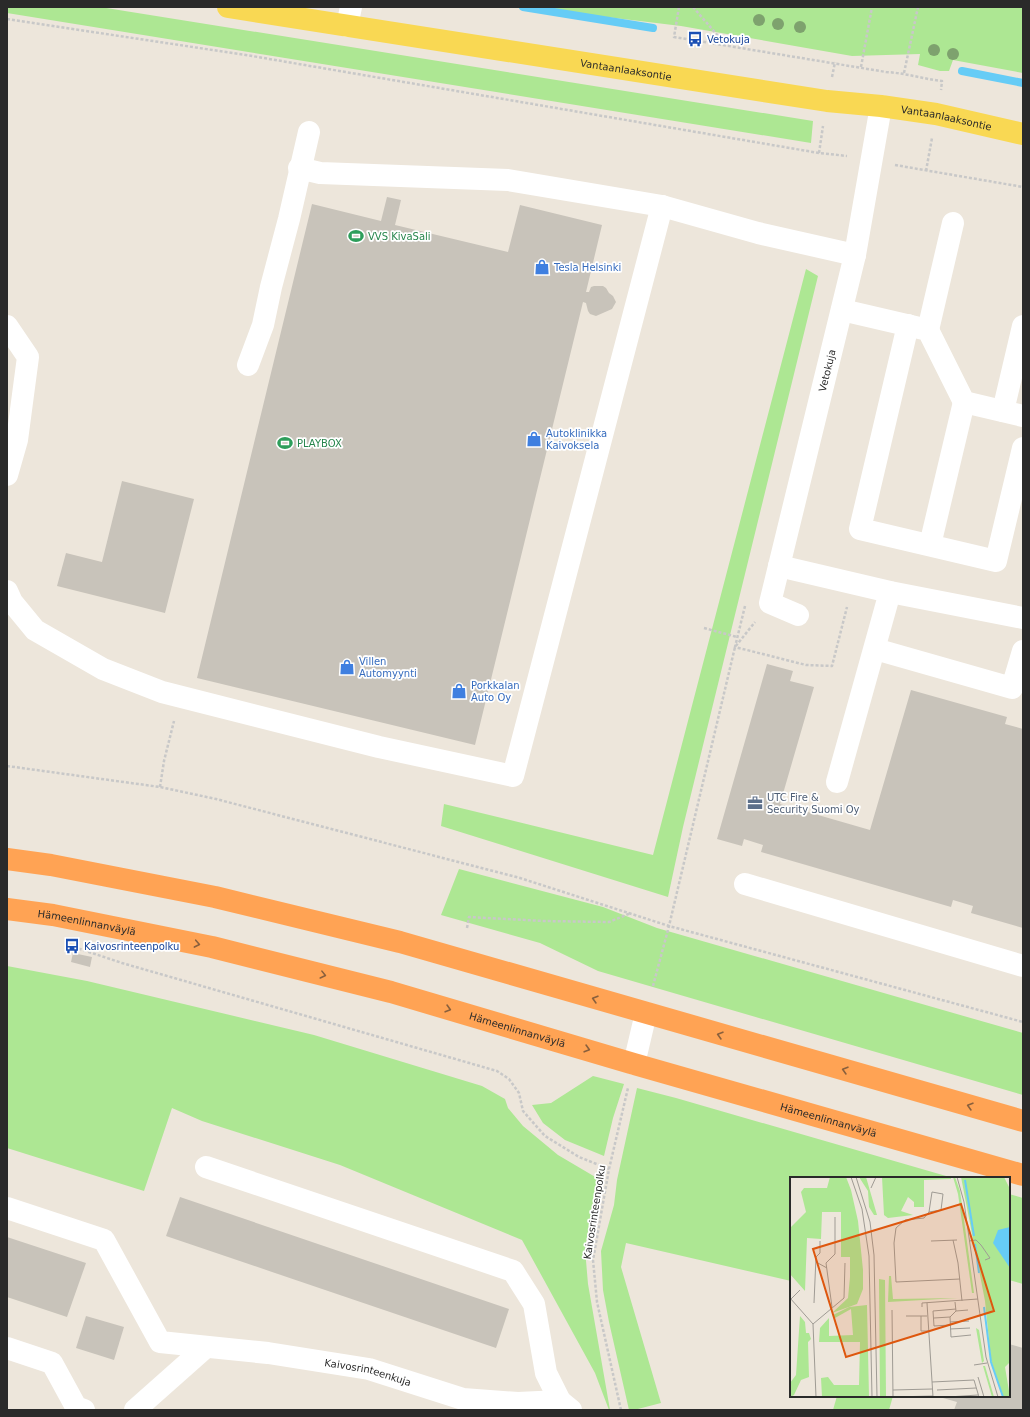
<svg xmlns="http://www.w3.org/2000/svg" width="1030" height="1417" font-family="'DejaVu Sans',sans-serif">
<style>
.green{fill:#ade793}
.lines{fill:none;stroke-linecap:round;stroke-linejoin:round}
.stream{stroke:#66ccf6;stroke-width:8}
.building{fill:#c8c3ba}
.path{stroke:#c8c8c8;stroke-width:2.5;stroke-dasharray:3 2;stroke-linecap:butt}
.minor{stroke:#fff;stroke-width:22}
.major{stroke:#f9d853;stroke-width:22}
.highway{stroke:#ffa354;stroke-width:22}
.tree{fill:#7ea26e}
.oneway{stroke:#8a603d}
.labels{text-anchor:middle;stroke-width:3.5;stroke-linejoin:round;paint-order:stroke}
.transit-label{font-size:10px;fill:#164399;stroke:#fff;text-anchor:start}
.street-label{font-size:10px;fill:#2a2a2a;stroke:#fff}
.leisure-label{font-size:10px;fill:#27864d;stroke:#fff;text-anchor:start}
.shop-label{font-size:10px;fill:#366cbe;stroke:#fff;text-anchor:start}
.service-label{font-size:10px;fill:#4e5e75;stroke:#fff;text-anchor:start}
.inset-river{fill:none;stroke:#66ccf6;stroke-width:2}
.inset-road{fill:none;stroke:#9f9b94;stroke-width:1}
.view{fill:#de570e;fill-opacity:0.15;stroke:#de570e;stroke-width:2}
.inset-edge{fill:none;stroke:#2a2a2a;stroke-width:2}
</style>
<rect width="100%" height="100%" fill="#ede6db"/>
<g class="green">
<path d="M7 7H100L813 121 811 143 7 13Z"/>
<path d="M524 7H1023V73L953 60 949 71H940L918 65 920 54 852 56 681 26Z"/>
<path d="M806 269 818 276 683 827 668 897 441 826 444 804 653 855Z"/>
<path d="M459 869 603 907 657 928 1023 1033V1095L598 971 540 943 441 915Z"/>
<path d="M7 966 87 981 314 1035 482 1086 505 1099 508 1108 523 1126 558 1155 597 1178 585 1249 588 1284 610 1410H609L595 1373 522 1240 340 1165 202 1121 172 1108 144 1191 7 1148Z"/>
<path d="M593 1076 624 1084 613 1118 604 1156 565 1140 543 1123 532 1105 551 1103Z"/>
<path d="M637 1088 676 1098 953 1178H791V1281L626 1243 621 1267 661 1403 634 1410H629L609 1322 603 1290 601 1251 614 1205 617 1180Z"/>
<path d="M1009 1194 1023 1198V1284L1009 1280Z"/>
<path d="M837 1396H893L889 1410H833Z"/>
</g>
<g class="lines">
<g class="stream">
<path d="M523 7 653 28"/>
<path d="M962 71 1023 83"/>
</g>
</g>
<g class="building">
<path d="M387 197 401 200 395 225 508 252 520 205 602 225 586 292H589L591 287 594 286H603L606 288 609 293 613 296 616 302 612 309 596 316 590 314 588 311 586 303 583 302 475 745 197 678 312 204 381 221Z"/>
<path d="M122 481 194 499 165 613 57 586 66 553 102 562Z"/>
<path d="M767 664 793 671 790 681 814 687 780 804 870 830 911 690 1007 717 1005 724 1023 729V928L971 913 973 906 953 900 951 907 761 852 763 845 744 839 742 846 717 839Z"/>
<path d="M73 953 92 957 90 967 71 962Z"/>
<path d="M180 1197 509 1309 496 1348 166 1236Z"/>
<path d="M7 1237 86 1263 67 1317 7 1297Z"/>
<path d="M86 1316 124 1327 114 1360 76 1348Z"/>
<path d="M1009 1344 1023 1348V1410H954L957 1402 936 1396H1009Z"/>
</g>
<g class="lines">
<g class="path">
<path d="M679 7 674 37 886 72C906 73 923 79 942 81L941 90"/>
<path d="M693 7 725 44"/>
<path d="M7 19 252 56 819 153 847 156"/>
<path d="M861 67 872 7"/>
<path d="M904 73 918 7"/>
<path d="M832 77 835 62"/>
<path d="M819 153 823 126"/>
<path d="M895 165 1023 187"/>
<path d="M926 171 932 138"/>
<path d="M745 606 735 647 806 665 832 666 847 607"/>
<path d="M704 628 737 637"/>
<path d="M7 766 160 787 216 799 520 878 669 926 1023 1022"/>
<path d="M160 787 164 761 174 721"/>
<path d="M467 928 469 917 544 921 609 922 631 913"/>
<path d="M74 947 122 963 497 1071 509 1079 519 1093 523 1111 545 1136 579 1157 609 1169"/>
<path d="M653 986 669 926 735 647 755 622"/>
<path d="M621 1410 597 1302 593 1260 609 1169 628 1088"/>
</g>
<g class="minor">
<path d="M347 26 351 7"/>
<path d="M299 168 320 173 508 180 662 206 758 233 855 255"/>
<path d="M842 310 928 330 964 402 1023 416"/>
<path d="M908 325 860 529 996 561 1023 448"/>
<path d="M7 326 28 357 17 440 7 475"/>
<path d="M928 330 953 223"/>
<path d="M248 365 263 325 271 287 289 219 309 132"/>
<path d="M1003 411 1023 326"/>
<path d="M930 545 964 402"/>
<path d="M779 566 890 592 1023 618"/>
<path d="M7 591 12 602 35 630 103 669 162 692 379 747 513 776 662 206"/>
<path id="s1" d="M798 615 770 603 855 255 881 106"/>
<path d="M875 649 1012 688 1023 651"/>
<path d="M837 782 890 592"/>
<path d="M745 884 1023 966"/>
<path d="M634 1064 646 1013"/>
<path d="M206 1167 513 1271 534 1304 546 1373 560 1401"/>
<path id="s2" d="M7 1208 104 1240 160 1342 268 1353 369 1369 463 1399 518 1403 560 1401 571 1410"/>
<path d="M7 1348 52 1363 76 1407 84 1410"/>
<path d="M135 1410 206 1347"/>
</g>
<path class="major" id="s3" d="M228 7 827 101 881 106 936 114 1023 134"/>
<g class="highway">
<path d="M7 859 51 865 215 897 400 942 1023 1121"/>
<path id="s4" d="M7 909 53 915 212 947 391 992 634 1064 1023 1175"/>
</g>
</g>
<g class="tree">
<circle cx="759" cy="20" r="6"/>
<circle cx="778" cy="24" r="6"/>
<circle cx="800" cy="27" r="6"/>
<circle cx="934" cy="50" r="6"/>
<circle cx="953" cy="54" r="6"/>
</g>
<defs><path id="oneway-chevron" d="M-2-3.5L2.5 0L-2 3.5" fill="none" stroke-width="1.6" stroke-linecap="round" stroke-linejoin="round"/></defs>
<g class="oneway">
<use href="#oneway-chevron" transform="translate(197 944) rotate(11)"/>
<use href="#oneway-chevron" transform="translate(323 975) rotate(14)"/>
<use href="#oneway-chevron" transform="translate(595 999) rotate(-164)"/>
<use href="#oneway-chevron" transform="translate(448 1009) rotate(16)"/>
<use href="#oneway-chevron" transform="translate(720 1035) rotate(-164)"/>
<use href="#oneway-chevron" transform="translate(587 1049) rotate(16)"/>
<use href="#oneway-chevron" transform="translate(845 1070) rotate(-164)"/>
<use href="#oneway-chevron" transform="translate(970 1106) rotate(-164)"/>
</g>
<defs>
<g id="bus-bare" transform="scale(1.2)"><path d="M-5-6H5V4H4V6H2V4H-2V6H-4V4H-5ZM-3.5-4V0h7V-4ZM-3.5 1.2v1.5H-2V1.2ZM2 1.2v1.5H3.5V1.2Z" fill="#1a4fb4" stroke="#fff" stroke-width="2.5" paint-order="stroke"/></g>
<g id="stadium-bare" transform="scale(1.2)"><path d="M0-5a6.5 5 0 1 0 0 10a6.5 5 0 1 0 0-10ZM-3.5-1.8h7v3.6h-7Z" fill="#2e9e5b" stroke="#fff" stroke-width="2.5" paint-order="stroke"/></g>
<g id="shop-bare" transform="scale(1.2)"><path d="M-5-2.5h2.3a2.7 3.5 0 0 1 5.4 0H5L5.5 6h-11ZM-1.5-2.5h3a1.5 2.3 0 0 0-3 0Z" fill="#3f7fe0" stroke="#fff" stroke-width="2.5" paint-order="stroke"/></g>
<g id="office-bare" transform="scale(1.2)"><path d="M-6-3h4V-5.5h4V-3h4V5H-6ZM-1-4.5V-3h2v-1.5ZM-6 0V1H6V0Z" fill="#5c6f8a" stroke="#fff" stroke-width="2.5" paint-order="stroke"/></g>
</defs>
<g fill-rule="evenodd">
<use href="#bus-bare" x="695" y="39"/>
<use href="#stadium-bare" x="356" y="236"/>
<use href="#shop-bare" x="542" y="267"/>
<use href="#shop-bare" x="534" y="439"/>
<use href="#stadium-bare" x="285" y="443"/>
<use href="#shop-bare" x="347" y="667"/>
<use href="#shop-bare" x="459" y="691"/>
<use href="#office-bare" x="755" y="803"/>
<use href="#bus-bare" x="72" y="946"/>
</g>
<g class="labels">
<g class="transit-label">
<text x="707" y="43">Vetokuja</text>
<text x="84" y="950">Kaivosrinteenpolku</text>
</g>
<g class="street-label">
<text dy="4" stroke="none"><textPath href="#s3" startOffset="403">Vantaanlaaksontie</textPath></text>
<text dy="4" stroke="none"><textPath href="#s3" startOffset="727">Vantaanlaaksontie</textPath></text>
<text dy="4" stroke="none"><textPath href="#s1" startOffset="270">Vetokuja</textPath></text>
<text dy="4" stroke="none"><textPath href="#s4" startOffset="81">Hämeenlinnanväylä</textPath></text>
<text dy="4" stroke="none"><textPath href="#s4" startOffset="525">Hämeenlinnanväylä</textPath></text>
<text dy="4" stroke="none"><textPath href="#s4" startOffset="849">Hämeenlinnanväylä</textPath></text>
<text transform="translate(594 1212) rotate(-81)" y="4">Kaivosrinteenpolku</text>
<text dy="4" stroke="none"><textPath href="#s2" startOffset="429">Kaivosrinteenkuja</textPath></text>
</g>
<g class="leisure-label">
<text x="368" y="240">VVS KivaSali</text>
<text x="297" y="447">PLAYBOX</text>
</g>
<g class="shop-label">
<text x="554" y="271">Tesla Helsinki</text>
<text x="546" y="437">Autoklinikka<tspan x="546" dy="12">Kaivoksela</tspan></text>
<text x="359" y="665">Villen<tspan x="359" dy="12">Automyynti</tspan></text>
<text x="471" y="689">Porkkalan<tspan x="471" dy="12">Auto Oy</tspan></text>
</g>
<g class="service-label">
<text x="767" y="801">UTC Fire &amp;<tspan x="767" dy="12">Security Suomi Oy</tspan></text>
</g>
</g>
<g transform="translate(790 1177)">
<rect width="220" height="220" fill="#ede6db"/>
<path d="M40 0H56L61 13 68 44 73 93V112L67 127 42 136 58 121 60 100V80H51V35H32L31 62 17 61 15 114 0 97V51L16 35 11 15 14 11H37ZM69 0H76L87 38H84L79 30 78 14ZM92 0H161V2L134 3V30H124V25L118 20 111 34 123 38 98 41 94 38ZM163 0H165L170 14 184 116H182L168 17ZM171 0H214L220 12V185L215 190 220 220H213L201 183 195 124ZM99 99H101L103 122 168 121 98 125ZM89 102 95 103 96 220H90ZM77 128 79 220H32L31 201 38 200 44 208H69L70 165H29L30 151 39 141V159L63 158 61 132 45 141 43 138 59 130ZM10 139 15 145 16 156H19L21 162 18 165 19 200 11 203 4 218 0 220V206L6 198ZM186 151 189 153 194 184 192 186ZM193 189H195L204 220H202Z" fill="#ade793"/>
<path d="M220 50V91L203 66 208 53Z" fill="#66ccf6"/>
<path class="inset-river" d="M175 3 184 59M185 67 189 96M194 130 201 185 213 220"/>
<path class="inset-road" d="M61 0 72 32 79 79 82 220M66 0 80 45 84 78 87 220M167 0 174 25 196 180 208 220M81 11 86 0M139 35 151 33 153 17 142 15 139 35 134 41 115 43 106 51 104 66 106 105 170 102M163 63 168 86 172 124M141 64 167 63M179 64 186 63 191 68 200 81 195 83M26 85 37 91M0 121 23 147M0 123 10 113M165 125 166 134 160 140 161 160 181 158M24 126 26 80 30 76V64M137 126 143 220M42 130 36 86 45 77V40M132 130V126L188 122M102 133 103 220 143 219M166 134 178 133M116 139H137M131 139V154H139M144 141 160 140M160 145 179 144M23 147 54 121 55 86M23 147 26 220M160 148 144 149 143 134 166 132M160 152 180 151M184 188 197 186M188 200 194 220M142 205 184 203 189 220M103 213 142 212M147 213 186 211M158 220 188 218"/>
<path class="view" d="M171 27 204 134 56 180 23 72Z"/>
<rect width="220" height="220" class="inset-edge"/>
</g>
<rect width="1030" height="1417" fill="none" stroke="#2a2a2a" stroke-width="16"/>
</svg>
